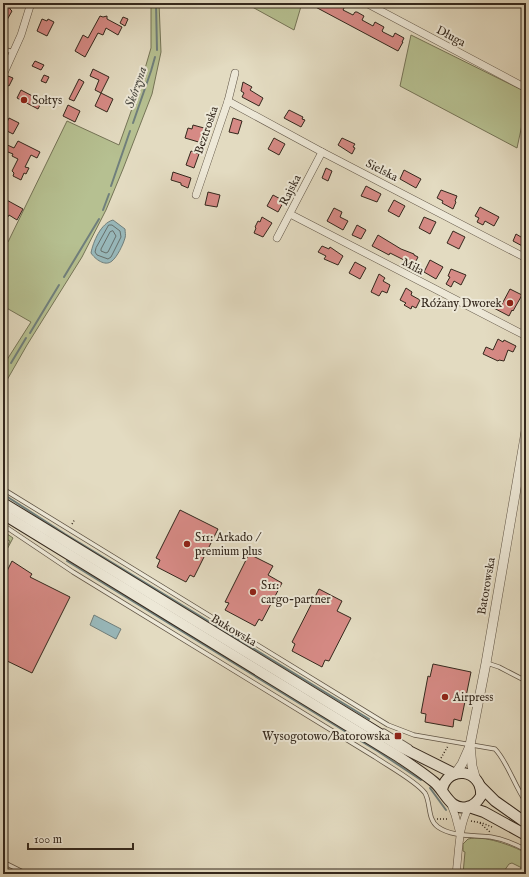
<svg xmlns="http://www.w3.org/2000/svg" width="529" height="877" font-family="'IM FELL English',serif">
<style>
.green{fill:#b6c091;stroke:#757457}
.water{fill:#98b9bc;stroke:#707f7c}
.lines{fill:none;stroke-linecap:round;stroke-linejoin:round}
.shore{stroke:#66706c;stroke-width:1}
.stream{stroke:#707f7c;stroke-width:2}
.building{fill:#d68a85;stroke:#34281d}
.service-casing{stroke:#605546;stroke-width:5}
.minor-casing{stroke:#605546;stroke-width:8}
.tertiary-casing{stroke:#605546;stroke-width:10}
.secondary-casing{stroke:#34281d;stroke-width:12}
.path{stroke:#34281d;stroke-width:1.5;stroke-dasharray:1 2;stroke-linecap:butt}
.service{stroke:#ede8d7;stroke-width:3.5}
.minor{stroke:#ede8d7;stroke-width:7}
.tertiary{stroke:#ede8d7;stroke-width:9}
.secondary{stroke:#ede8d7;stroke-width:10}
.poi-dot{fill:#8f2418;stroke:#ede8d7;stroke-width:1.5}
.labels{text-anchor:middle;stroke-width:4;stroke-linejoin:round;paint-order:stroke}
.street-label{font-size:12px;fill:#34281d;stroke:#ede8d7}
.poi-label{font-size:12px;fill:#34281d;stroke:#ede8d7;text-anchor:start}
.water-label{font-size:13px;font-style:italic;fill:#4d4c45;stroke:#ede8d7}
</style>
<rect width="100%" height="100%" fill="#e3dbc1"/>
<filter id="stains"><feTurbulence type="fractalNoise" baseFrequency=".005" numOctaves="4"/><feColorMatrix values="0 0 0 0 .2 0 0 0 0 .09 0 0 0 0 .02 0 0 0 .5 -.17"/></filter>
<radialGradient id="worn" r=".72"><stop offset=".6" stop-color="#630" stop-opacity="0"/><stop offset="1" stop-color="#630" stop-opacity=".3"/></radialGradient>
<g class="green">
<path d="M151 3H159L161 52 152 94 123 169 106 210 82 257 27 345 3 387V366L31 322 3 306V242H8L67 121 119 145 139 89 151 48Z"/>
<path d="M245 3H302L294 30Z"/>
<path d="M411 35 526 92V106L517 148 400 86Z"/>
<path d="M3 531 13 538 3 557V545L7 547 10 541 6 539 8 535 3 532Z"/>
<path d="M468 839C484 835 511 845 526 853V870L512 863 509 864 502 874H463L465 852 463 851V844Z"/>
</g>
<g class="water">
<path d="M113 220 125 229C125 232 126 235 125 238 123 245 117 257 112 261 105 267 95 259 91 253 93 242 101 223 113 220Z"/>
<path d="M94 615 121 629 116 639 90 625Z"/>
</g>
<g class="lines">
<g class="shore">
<path d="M109 225H112L120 231 121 237 111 257 108 259 97 255 95 252 96 248Z"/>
<path d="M113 231 116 236 108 252 106 253 101 251V249L110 232Z"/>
</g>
<g class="stream">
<path d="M156 3 157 50"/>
<path d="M133 123 151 71 155 57"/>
<path d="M111 186 130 131"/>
<path d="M103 210 109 194"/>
<path d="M64 277 99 219"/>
<path d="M30 333 59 285"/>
<path d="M11 363 26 338"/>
<path d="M3 375 7 369"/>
<path d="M3 494 65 534 369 719"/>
<path d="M67 561 379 752 421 780"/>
<path d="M430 788 446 810"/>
</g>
</g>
<g class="building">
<path d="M308 3H339L345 6 343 10 353 15 355 12H357L364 16 362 20 373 26 375 22 384 27 382 31 383 32 393 37 395 33 404 38 402 42H403L398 51Z"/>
<path d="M5 5 10 8V9L12 11 3 27V9Z"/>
<path d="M100 16 103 17 107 16V19L122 27 118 35 106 28 103 35 98 33 85 57 75 51 83 35 88 38Z"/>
<path d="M123 17 128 19 125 26 120 23Z"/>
<path d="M42 19 47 21 48 19 54 22 47 36 37 31Z"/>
<path d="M35 61 44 65 41 70 32 66Z"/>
<path d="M93 69 109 77 101 93 113 99 107 112 95 106 101 93 95 90 99 80 90 76Z"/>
<path d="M44 75 49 77 46 83 41 81Z"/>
<path d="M8 76 13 78 9 86 5 84Z"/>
<path d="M79 79 84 82 74 101 69 99Z"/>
<path d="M243 82 252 87 250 90 263 98 259 106 242 97 244 93 241 91Z"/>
<path d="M21 90 42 101 38 109 17 98Z"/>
<path d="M68 105 80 111 75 122 63 116Z"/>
<path d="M289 110 303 117 302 119 305 120 301 127 284 118Z"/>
<path d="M9 118 19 123 13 134 3 129V121L7 122Z"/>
<path d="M233 118 242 121 238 134 229 132Z"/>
<path d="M193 125 204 128 202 135 204 136 202 143 185 138 188 128 192 129Z"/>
<path d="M274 138 285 144 279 155 268 149Z"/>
<path d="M342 138 355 144 353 147 355 148 352 154 338 145Z"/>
<path d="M18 141 40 152 37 158 31 155 25 167 29 168 26 174 24 173 21 180 13 176 14 173 12 171 18 159 12 156 13 154 3 150V143L14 148Z"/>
<path d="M191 151 199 154 194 168 186 165Z"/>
<path d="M326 168 332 171 328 181 322 178Z"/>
<path d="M404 170 421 179 416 188 400 179Z"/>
<path d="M173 172 191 178 188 188 181 185V183L171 180Z"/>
<path d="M366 186 381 194 377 202 361 196Z"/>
<path d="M441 190 457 196 455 201 456 202 453 209 442 203 443 201 437 198Z"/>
<path d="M208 192 220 195 217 207 205 205Z"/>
<path d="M273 195 284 201 278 212 267 206Z"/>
<path d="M3 198 23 209 17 220 9 215 3 225Z"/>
<path d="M394 200 405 206 399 217 388 211Z"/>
<path d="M480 207 499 217 494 226 485 221 483 225 477 222 479 218 475 216Z"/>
<path d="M334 208 342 212 340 217 348 221 343 230 327 221Z"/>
<path d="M262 217 272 223 263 237 254 233 256 228 255 227 258 221 260 222Z"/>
<path d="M424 217 436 222 430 234 419 228Z"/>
<path d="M357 225 366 230 361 239 352 235Z"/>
<path d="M453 231 465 237 459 249 447 243Z"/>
<path d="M516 234 526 240V248L513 241Z"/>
<path d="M378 235 401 249 414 254V255L418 257 414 265 390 253 389 255 372 246Z"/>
<path d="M322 246 329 249 330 247 343 256 338 265 324 259 326 256 318 252Z"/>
<path d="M430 260 443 267 436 279 424 272Z"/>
<path d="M355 262 366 268 360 279 349 273Z"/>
<path d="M451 269 466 275 461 285 454 281 451 287 446 284 450 277 448 276Z"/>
<path d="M379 274 385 278 383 281 390 285 387 293 382 291 379 296 371 292Z"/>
<path d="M406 288 412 292 411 295 420 300 416 308 412 306 411 309 404 305 406 303 400 300Z"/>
<path d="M510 289 522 295 513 311 512 310 509 316 490 306 494 299 502 304Z"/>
<path d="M498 339 503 342 504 340 516 346 513 352 508 350 504 361 499 360 498 361 483 354 486 347 493 350Z"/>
<path d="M180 510 218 529 194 577 190 575 186 582 157 567 160 560 156 558Z"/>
<path d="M249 554 273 566 268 575 282 583 262 621 259 619 255 626 225 610 229 603 225 602Z"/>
<path d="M12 561 32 574 30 577 70 597 32 673 3 659V579Z"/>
<path d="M319 589 342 601 337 611 351 618 329 661 325 660 322 667 292 651 295 644 292 642Z"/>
<path d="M433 664 471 672 461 721 454 719 453 727 425 722 426 714 421 713 428 676 430 677Z"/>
</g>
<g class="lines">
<g class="service-casing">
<g id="service">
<path d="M3 49 14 52"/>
<path d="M3 489 388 725 414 735 495 749C507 761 515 787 526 802"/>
<path d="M3 525 73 572 375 757C388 766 416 781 425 793 431 803 427 819 438 827 452 837 475 835 491 837 504 839 515 844 526 850"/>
<path d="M487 663 499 667 526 681"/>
<path d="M384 731 410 747"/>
<path d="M3 862 27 874"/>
</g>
</g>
<g class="minor-casing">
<g id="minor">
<path d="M366 3 526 88"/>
<path d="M3 75 21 35 31 3"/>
<path d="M228 101 322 152 526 258"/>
<path d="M196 195 228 101 235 73"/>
<path d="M290 214 526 336"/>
<path d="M277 238 322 152"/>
<path d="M450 802 455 815 460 834"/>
<path d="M456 874C459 851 458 828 469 807"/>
</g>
</g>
<g class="tertiary-casing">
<g id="tertiary">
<path d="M455 774 462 764 470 746"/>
<path d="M476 780 472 766 470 745 486 663 526 431"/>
</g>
</g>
<g class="secondary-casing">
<g id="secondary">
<path d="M3 503 372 729 401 747 455 774"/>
<path d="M3 514 399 757C411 765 423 773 434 782 445 791 450 811 467 807 473 806 478 801 481 796 483 769 447 764 442 790"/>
<path d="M480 786 495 801 526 823"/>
<path d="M469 807 484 812 526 835"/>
</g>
</g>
<g class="path">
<path d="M72 524 75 519"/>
<path d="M441 758 448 746"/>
<path d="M437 819H449"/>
<path d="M471 821 482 823 492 827"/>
<path d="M480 823 490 832"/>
</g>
<use href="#service" class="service"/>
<use href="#minor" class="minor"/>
<use href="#tertiary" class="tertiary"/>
<use href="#secondary" class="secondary"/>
</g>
<g class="poi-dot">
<circle cx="24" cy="100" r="4"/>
<circle cx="510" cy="303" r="4"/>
<circle cx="187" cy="544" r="4"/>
<circle cx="253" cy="592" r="4"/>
<circle cx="445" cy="697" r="4"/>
<rect x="394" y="732" width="8" height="8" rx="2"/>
</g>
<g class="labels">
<g class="street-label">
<text transform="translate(451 36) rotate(28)" y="4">Długa</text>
<text transform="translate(206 130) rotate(-71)" y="4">Beztroska</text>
<text transform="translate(382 170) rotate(27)" y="4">Sielska</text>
<text transform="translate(290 190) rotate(-63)" y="4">Rajska</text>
<text transform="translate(413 266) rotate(27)" y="4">Miła</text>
<text transform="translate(486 586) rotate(-80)" y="4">Batorowska</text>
<text transform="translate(234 630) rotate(31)" y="4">Bukowska</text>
</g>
<g class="poi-label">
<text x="32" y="104">Sołtys</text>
<text x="502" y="307" text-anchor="end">Różany Dworek</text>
<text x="195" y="541">S11: Arkado /<tspan x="195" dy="14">premium plus</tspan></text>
<text x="261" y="589">S11:<tspan x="261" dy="14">cargo-partner</tspan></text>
<text x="453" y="701">Airpress</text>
<text x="390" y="740" text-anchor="end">Wysogotowo/Batorowska</text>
</g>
<g class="water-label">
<text transform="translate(135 87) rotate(-71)" y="5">Skórzyna</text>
</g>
</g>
<rect width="529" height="877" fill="none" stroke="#e3dbc1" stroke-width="16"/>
<rect x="4" y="4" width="521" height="869" fill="none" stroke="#34281d" stroke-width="2"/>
<rect x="8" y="8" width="513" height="861" fill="none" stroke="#34281d"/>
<path d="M28 843v6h105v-6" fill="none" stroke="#34281d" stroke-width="2"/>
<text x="34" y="843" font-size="12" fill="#34281d" stroke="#ede8d7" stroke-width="3" paint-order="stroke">100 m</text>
<rect width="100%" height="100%" filter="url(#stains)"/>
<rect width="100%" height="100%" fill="url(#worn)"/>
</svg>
